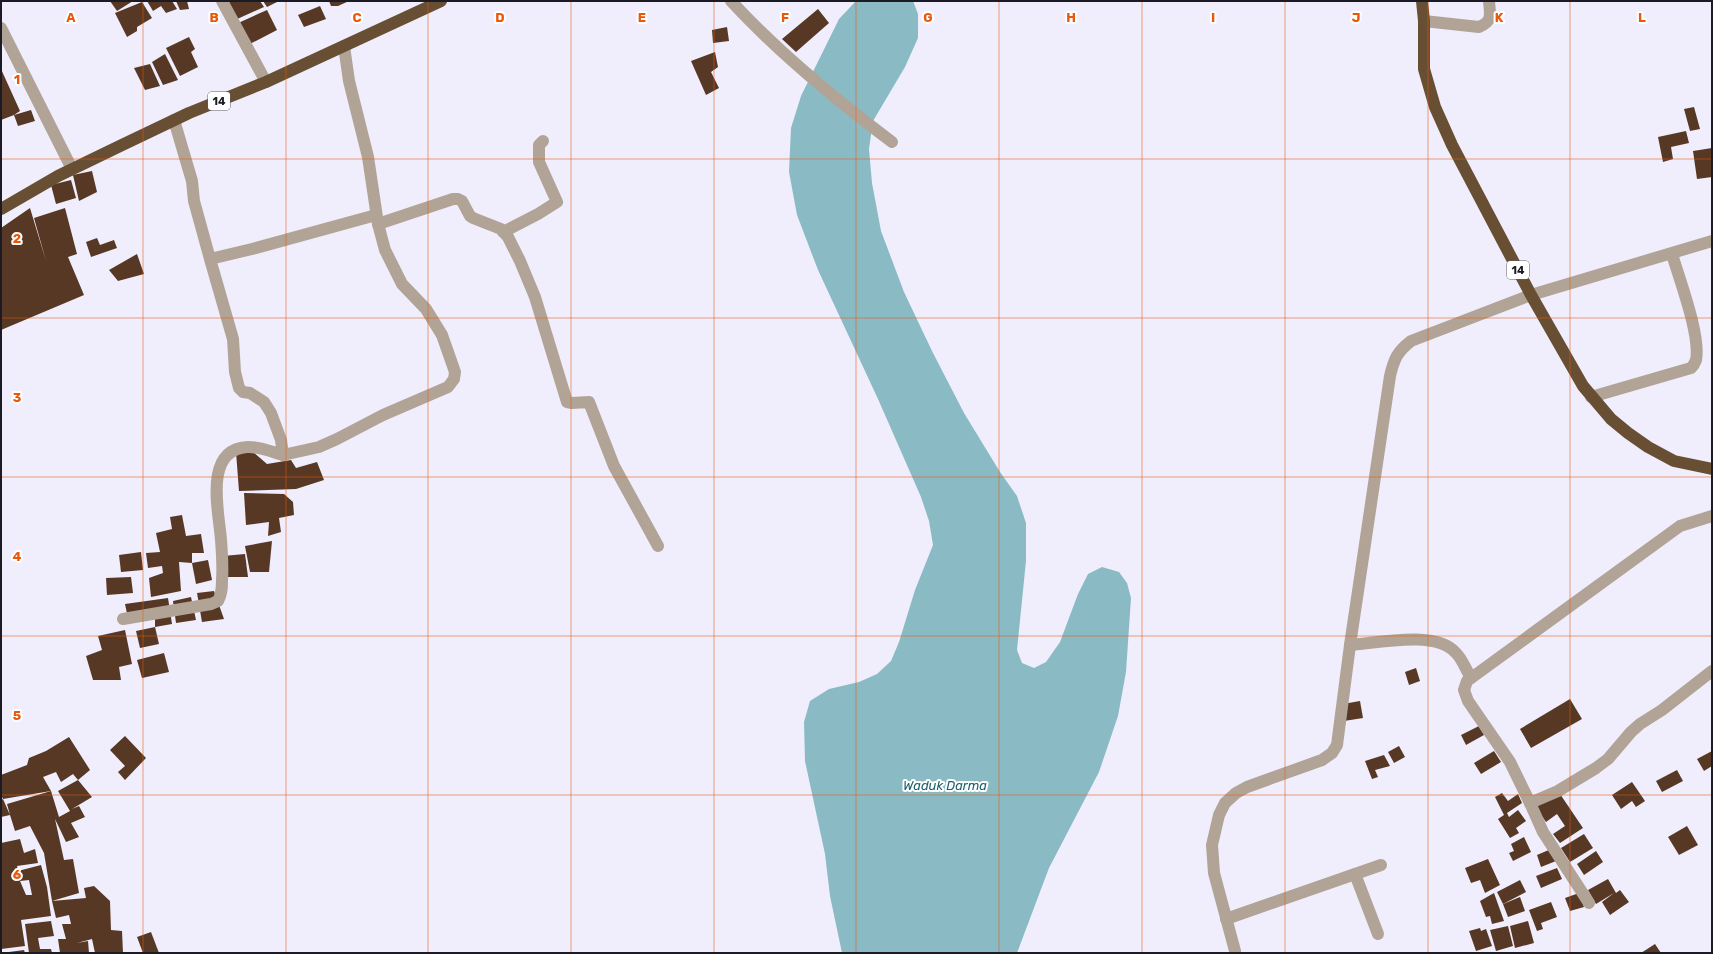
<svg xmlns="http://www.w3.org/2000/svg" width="1713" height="954" font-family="Rubik,sans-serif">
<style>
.water{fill:#8abbc5}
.building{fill:#563825;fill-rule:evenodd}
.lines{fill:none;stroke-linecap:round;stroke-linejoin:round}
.minor{stroke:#b1a497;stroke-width:12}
.highway{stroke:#684f33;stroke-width:12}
.grid{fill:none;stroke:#e8590c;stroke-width:1;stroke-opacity:0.55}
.labels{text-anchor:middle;stroke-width:4;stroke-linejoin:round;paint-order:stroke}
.shield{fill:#fff;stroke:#605f66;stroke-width:1}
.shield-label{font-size:11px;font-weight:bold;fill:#1c1b24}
.water-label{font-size:13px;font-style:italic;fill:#1e5f6b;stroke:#fff}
.grid-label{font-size:13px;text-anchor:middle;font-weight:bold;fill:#e8590c;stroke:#fff;stroke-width:4;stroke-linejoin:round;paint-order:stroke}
</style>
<rect width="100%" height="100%" fill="#f0eefc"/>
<path class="water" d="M856 1H913L918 14V38L905 67 873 121 869 149 872 183 881 231 904 292 932 351 964 413 1000 472 1017 496 1026 523V561L1017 650 1022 663 1034 668 1046 662 1060 642 1078 594 1088 574 1102 567 1119 572 1127 583 1131 598 1126 672 1118 716 1099 772 1049 868 1017 953H842L830 896 825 854 805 761 804 722 810 701 829 689 859 682 877 674 891 661 899 642 915 590 933 545 929 521 921 497 878 399 818 270 797 215 789 172 791 128 801 96 839 19Z"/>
<g class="building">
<path d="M110 1H133L117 11Z"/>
<path d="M147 1H172L177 9 166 13 161 6 153 11Z"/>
<path d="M176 1H187L189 9 180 10Z"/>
<path d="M224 1H260L264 7 235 20Z"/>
<path d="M263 1H279L267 7Z"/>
<path d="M329 1H349L338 6H331Z"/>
<path d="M142 2 152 18 137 27V31L127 37 115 13Z"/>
<path d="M320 6 326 19 304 27 298 15Z"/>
<path d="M818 9 829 23 796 52 782 39Z"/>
<path d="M267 10 277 30 248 45 236 24Z"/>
<path d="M727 27 729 41 713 43 712 30Z"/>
<path d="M189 37 195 49 191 52 198 67 180 76 166 48Z"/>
<path d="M715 52 718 67 711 72 719 88 706 95 691 61Z"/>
<path d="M165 54 178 80 163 85 152 62Z"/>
<path d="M150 64 160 86 145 90 134 68Z"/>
<path d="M1 69 20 111 14 115 31 110 35 121 18 126 14 115 1 120Z"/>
<path d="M1694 107 1700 129 1690 131 1684 109Z"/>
<path d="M1686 131 1689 143 1671 147 1673 159 1663 162 1658 137Z"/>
<path d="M1712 148V177L1697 179 1693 151Z"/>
<path d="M92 171 97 192 79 201 73 175Z"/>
<path d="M71 180 76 198 56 204 51 185Z"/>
<path d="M30 208 46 261 34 218 65 208 77 254 68 257 84 295 1 330V228Z"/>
<path d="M97 238 100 245 114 240 117 248 91 257 86 242Z"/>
<path d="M137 254 144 274 118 281 109 270Z"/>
<path d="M252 451 267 464 291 460 296 468 317 462 324 480 296 489 239 491 236 452Z"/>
<path d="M244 493 284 494 293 502 294 515 279 518 281 532 268 536 269 522 246 525Z"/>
<path d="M182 515 186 536 201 534 204 553H192V563L179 562 181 591 151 597 149 578 163 573 162 566 148 568 146 553 160 552 156 533 172 529 170 517Z"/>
<path d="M272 541 269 572H250L245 546Z"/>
<path d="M141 552 143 570 121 572 119 555Z"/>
<path d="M245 554 248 577H224L223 556Z"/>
<path d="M208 560 212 580 196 584 192 563Z"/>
<path d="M131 577 133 593 107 595 106 578Z"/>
<path d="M214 591 224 619 202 622 197 593Z"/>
<path d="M191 597 196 620 176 623 173 601Z"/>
<path d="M168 598 172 624 155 627V618L129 623 125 604Z"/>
<path d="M155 627 159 644 140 648 136 631Z"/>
<path d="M125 630 132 664 119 667 121 680H93L86 656 102 650 98 636Z"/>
<path d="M164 653 169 672 142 678 137 660Z"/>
<path d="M1416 668 1420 681 1409 685 1405 672Z"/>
<path d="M1570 699 1582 719 1531 748 1520 729Z"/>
<path d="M1360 701 1363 718 1344 721 1343 704Z"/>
<path d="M1479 726 1484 735 1466 745 1461 735Z"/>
<path d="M125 736 146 758 125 780 118 772 125 766 110 750Z"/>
<path d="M69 737 90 770 78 780 73 774 61 782 56 772 43 777 51 791 59 817 70 811 58 791 78 780 92 797 72 809 79 806 85 817 71 823 79 837 66 842 55 819 64 860 73 859 79 893 52 901 86 898 84 888 94 886 110 901 111 930 122 931 123 953H95L92 939 77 943 88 941 89 953H60L58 939H66L62 924H71L69 915 56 918 52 901 44 853 30 826 15 831 10 815 1 817V800L3 799 10 815 7 804 51 791 3 799 1 795V775L27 765 29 758 46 751Z"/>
<path d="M1399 746 1405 757 1394 763 1388 752Z"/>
<path d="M1494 751 1501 762 1481 774 1474 763Z"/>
<path d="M1712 751V766L1704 771 1697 759Z"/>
<path d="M1384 755 1390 766 1375 770 1378 777 1372 779 1365 761Z"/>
<path d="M1677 770 1683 781 1662 792 1656 781Z"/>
<path d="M1632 782 1645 801 1636 807 1632 801 1621 809 1612 795Z"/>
<path d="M1558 791 1583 828 1560 843 1553 834 1565 826 1557 814 1546 822 1535 806Z"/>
<path d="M1502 793 1508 801 1518 794 1522 803 1507 813 1509 817 1518 810 1526 821 1516 828 1519 833 1510 838 1498 819 1504 815 1495 797Z"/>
<path d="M1687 826 1698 845 1679 855 1668 837Z"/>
<path d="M1584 834 1593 848 1570 862 1561 848Z"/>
<path d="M1524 837 1531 852 1513 861 1509 853 1514 851 1511 844Z"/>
<path d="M20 839 24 853 35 849 38 863 17 866 18 871 41 865 47 887 51 916 21 920 25 946 1 949V843ZM29 880 32 895H26L20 881Z"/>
<path d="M1551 849 1556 861 1541 867 1537 855Z"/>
<path d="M1596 851 1603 862 1584 875 1577 864Z"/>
<path d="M1488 859 1500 885 1485 893 1480 880 1471 883 1465 868Z"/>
<path d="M1557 868 1562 879 1541 888 1536 876Z"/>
<path d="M1608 879 1616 893 1620 890 1629 902 1610 915 1602 902 1614 893 1596 904 1588 890Z"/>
<path d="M1520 880 1526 892 1503 904 1497 892Z"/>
<path d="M1494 893 1504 921 1492 924 1490 916 1486 917 1480 901Z"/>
<path d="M1579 893 1584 907 1570 911 1565 898Z"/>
<path d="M1520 897 1525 911 1508 917 1503 904Z"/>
<path d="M1551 902 1557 917 1541 923 1543 929 1537 931 1529 910Z"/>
<path d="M51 921 54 936 38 938 40 949H51L52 953H29L25 924Z"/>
<path d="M1528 921 1534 943 1515 948 1510 926Z"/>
<path d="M1508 926 1513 946 1496 951 1490 930Z"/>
<path d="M1480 928 1481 931 1486 929 1492 946 1476 951 1469 931Z"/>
<path d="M151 932 159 953H143L137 937Z"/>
<path d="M1655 944 1661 953H1641Z"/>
<path d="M24 950 25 953H9V952Z"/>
</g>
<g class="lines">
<g class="minor">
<path d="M222 1 266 82"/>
<path d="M731 1C779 53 835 99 892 142"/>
<path d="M1424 21 1479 27C1493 21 1490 15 1489 1"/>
<path d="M1 28 72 169"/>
<path d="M174 120 192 181 194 201 210 259"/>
<path d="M378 224 453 199H458L462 201 470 216 473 218 501 229 508 237 520 261 535 297 567 402 572 403 589 402 614 466 658 546"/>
<path d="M503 232 538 214 557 202 539 162V145L543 141"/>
<path d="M1591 397 1691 368C1693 366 1695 363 1696 360 1701 336 1679 278 1672 254"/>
<path d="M283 455 319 447 337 439 383 415 448 387 454 379 455 372 442 335 426 309 402 284 385 250 378 224 368 157 349 81 344 46"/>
<path d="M1712 516 1680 526 1467 681 1464 690 1468 701 1510 762 1530 803 1558 791 1596 768 1608 759 1631 732 1640 724 1662 710 1712 671"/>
<path d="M123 619 211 604 218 601C222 594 222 587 222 580 223 567 222 553 221 540 219 512 203 450 247 447 258 446 272 452 283 455L281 440 271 413 264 402 250 393 243 392 239 388 235 372 233 339 210 259 252 249 376 215"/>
<path d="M1350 645C1377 643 1435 630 1455 652 1462 658 1466 670 1471 678"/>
<path d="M1530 803 1543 832 1589 903"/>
<path d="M1355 874 1378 934"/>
<path d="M1226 919 1381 865"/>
<path d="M1235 951 1214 873 1212 845 1219 815 1225 803 1236 793 1247 787 1322 760 1332 753 1337 745 1350 645 1390 376C1394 359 1397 352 1411 341L1531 295 1712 241"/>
</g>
<g class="highway">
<path d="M1422 1 1424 21V69L1435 107 1452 145 1531 295 1583 386 1611 419 1628 433 1648 447 1674 461 1712 469"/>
<path d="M1 209 58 176 122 145 189 113 266 82 441 1"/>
</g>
</g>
<path class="grid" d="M143 1V953M286 1V953M428 1V953M571 1V953M714 1V953M856 1V953M999 1V953M1142 1V953M1285 1V953M1428 1V953M1570 1V953M1 159H1712M1 318H1712M1 477H1712M1 636H1712M1 795H1712"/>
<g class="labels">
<g class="shield">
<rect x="208" y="92" width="22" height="18" rx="3"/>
<rect x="1507" y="261" width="22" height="18" rx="3"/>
</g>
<g class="shield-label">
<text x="219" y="105">14</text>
<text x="1518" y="274">14</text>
</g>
<g class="water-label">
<text x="945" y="790">Waduk Darma</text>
</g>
</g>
<g class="grid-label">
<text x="71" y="22">A</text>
<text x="214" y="22">B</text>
<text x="357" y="22">C</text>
<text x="500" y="22">D</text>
<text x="642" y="22">E</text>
<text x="785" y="22">F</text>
<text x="928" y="22">G</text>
<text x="1071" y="22">H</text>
<text x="1213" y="22">I</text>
<text x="1356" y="22">J</text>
<text x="1499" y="22">K</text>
<text x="1642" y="22">L</text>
<text x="17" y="84">1</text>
<text x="17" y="243">2</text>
<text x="17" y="402">3</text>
<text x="17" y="561">4</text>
<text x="17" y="720">5</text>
<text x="17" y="879">6</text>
</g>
<rect width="1713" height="954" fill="none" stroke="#1c1b24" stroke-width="4"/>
</svg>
